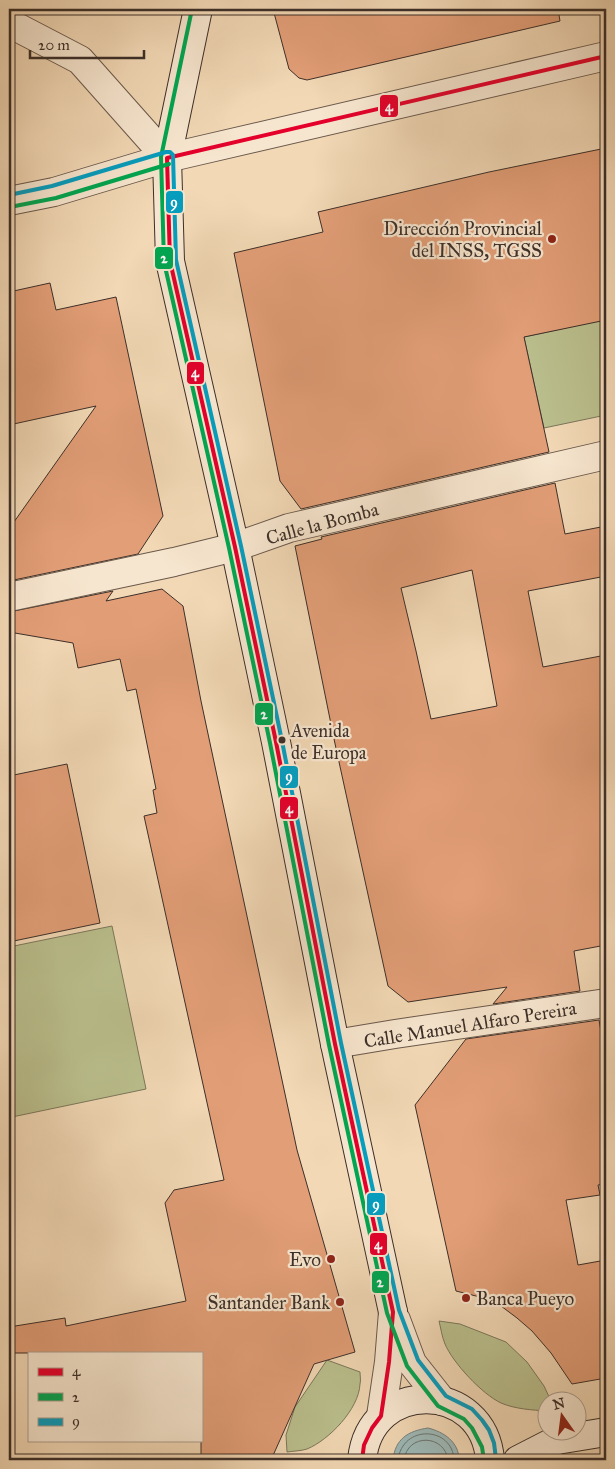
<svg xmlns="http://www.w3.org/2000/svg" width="615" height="1469" font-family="'IM FELL Great Primer',serif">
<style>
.green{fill:#babf8d;stroke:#7b775b}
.water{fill:#9db8b6;stroke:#76817e}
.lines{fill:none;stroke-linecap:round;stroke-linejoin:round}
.shore{stroke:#6c7470;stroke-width:1}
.building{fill:#e29e77;stroke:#3c2f29;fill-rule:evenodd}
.street-casing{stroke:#6a594c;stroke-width:30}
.secondary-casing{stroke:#3c2f29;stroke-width:30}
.street{stroke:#f7e6cf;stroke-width:28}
.secondary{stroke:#f7e6cf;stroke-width:28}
.bus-1-casing{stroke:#f7e6cf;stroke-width:8}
.bus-2-casing{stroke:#f7e6cf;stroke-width:8}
.bus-3-casing{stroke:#f7e6cf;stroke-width:8}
.bus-1{stroke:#e4002b;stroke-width:4}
.bus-2{stroke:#00a651;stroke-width:4}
.bus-3{stroke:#069dbe;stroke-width:4}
.poi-dot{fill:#8f2418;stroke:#f7e6cf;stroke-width:2}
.bus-dot{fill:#3c2f29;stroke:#f7e6cf;stroke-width:2}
.labels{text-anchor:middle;stroke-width:4.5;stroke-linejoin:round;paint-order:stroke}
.bus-label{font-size:18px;fill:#3c2f29;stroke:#f7e6cf;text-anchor:start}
.poi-label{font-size:19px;fill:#3c2f29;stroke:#f7e6cf;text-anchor:end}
.street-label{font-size:19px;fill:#3c2f29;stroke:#f7e6cf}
.line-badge{stroke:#f7e6cf;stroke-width:2}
.badge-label{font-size:14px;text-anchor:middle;font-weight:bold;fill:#fff}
</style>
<rect width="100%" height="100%" fill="#f2d8b5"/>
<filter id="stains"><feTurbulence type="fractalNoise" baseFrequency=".004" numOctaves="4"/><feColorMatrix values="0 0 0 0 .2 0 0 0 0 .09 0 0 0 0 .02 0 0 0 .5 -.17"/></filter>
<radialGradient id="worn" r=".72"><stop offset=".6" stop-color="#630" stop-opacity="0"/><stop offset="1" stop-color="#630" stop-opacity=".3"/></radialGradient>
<g class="green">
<path d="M606 319V415L544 428 524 337Z"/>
<path d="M112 926 146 1089 12 1117 9 1101V947Z"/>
<path d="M439 1321 460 1324 506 1342 527 1362 544 1386 551 1401 548 1402 547 1411C532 1410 515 1409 501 1403 482 1394 453 1363 445 1344 442 1337 441 1329 439 1321Z"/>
<path d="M327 1360 360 1372C360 1376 361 1380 360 1384 359 1409 329 1440 307 1449 301 1451 293 1451 287 1452L286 1435 295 1407Z"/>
</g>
<path class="water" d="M428 1428C444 1432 459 1442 459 1460H393C395 1439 408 1431 428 1428Z"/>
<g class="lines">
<g class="shore">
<path d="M398 1460C402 1424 453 1426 454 1460"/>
<path d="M404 1460C407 1433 445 1434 448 1460"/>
</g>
</g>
<g class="building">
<path d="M273 9H558L560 21 307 80 299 78 289 69Z"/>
<path d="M606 148V320L524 337 549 452 301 509 280 481 234 253 323 232 318 212 489 172Z"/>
<path d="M50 283 56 310 116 297 163 516 138 554 9 581V529L96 406 9 425V292Z"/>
<path d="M555 483 565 534 606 526V576L528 591 543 667 606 655V945L574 951 580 991 493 1004 507 987 408 1002 388 986 334 739 295 546 322 539 321 537ZM472 570 497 706 431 719 416 651 401 588Z"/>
<path d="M162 589 183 606 201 701 297 1150 355 1352 314 1364 271 1460H201V1353H9V1327L65 1318 66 1326 186 1301 165 1203 174 1190 224 1180 144 816 157 813 153 790 156 789 136 689 127 691 120 659 78 668 73 643 9 632V612L113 591 106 601Z"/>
<path d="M67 764 100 923 9 942V776Z"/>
<path d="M599 1020 606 1060V1184L598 1185 600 1195 566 1200 578 1265 606 1260V1378L572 1384 551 1353 532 1331 517 1318 501 1306 484 1298 456 1291 415 1105 466 1039Z"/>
</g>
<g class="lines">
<g class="street-casing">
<g id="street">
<path d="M9 23 80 60 167 158"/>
<path d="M9 201 54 192 167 158 606 56"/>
<path d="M9 597 174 562 235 547 289 528 606 455"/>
<path d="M335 1044 395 1034 606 1003"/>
<path d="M396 1320 412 1363 442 1401"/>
<path d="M381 1416 389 1362 393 1312"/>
</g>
</g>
<g class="secondary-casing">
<g id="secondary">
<path d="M198 9 167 158 170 261 235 547 276 742 335 1044 393 1312"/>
<path d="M362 1460C370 1378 484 1380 490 1460"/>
<path d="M518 1460 557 1440 606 1432"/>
</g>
</g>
<use href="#street" class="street"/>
<use href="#secondary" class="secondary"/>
<g class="bus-1-casing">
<path id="bus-1" d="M362 1460 364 1445 372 1428 381 1416 389 1362 393 1312 335 1044 276 742 235 547 170 261 167 158 606 56"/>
</g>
<g class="bus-2-casing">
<g id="bus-2">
<path d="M192 9 161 157 164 262 229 548 270 743 329 1045 387 1313 407 1366 438 1406 464 1419 472 1428 482 1447 484 1460"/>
<path d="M10 207 56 198 169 164"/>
</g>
</g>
<g class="bus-3-casing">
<path id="bus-3" d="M9 195 52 186 166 152H170L173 155 176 260 241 546 282 741 341 1043 399 1310 418 1360 446 1396 472 1409 482 1420 489 1430 494 1443 496 1459"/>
</g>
<use href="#bus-1" class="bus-1"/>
<use href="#bus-2" class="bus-2"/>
<use href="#bus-3" class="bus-3"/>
</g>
<g class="poi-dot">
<circle cx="552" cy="239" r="5"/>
<circle cx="331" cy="1259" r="5"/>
<circle cx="466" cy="1298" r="5"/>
<circle cx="340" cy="1302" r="5"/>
</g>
<circle class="bus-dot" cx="282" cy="740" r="4.5"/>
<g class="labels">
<g class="bus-label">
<text x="291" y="737">Avenida<tspan x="291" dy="22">de Europa</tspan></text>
</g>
<g class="poi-label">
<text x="542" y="235">Dirección Provincial<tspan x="542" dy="22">del INSS, TGSS</tspan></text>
<text x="321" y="1266">Evo</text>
<text x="476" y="1305" text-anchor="start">Banca Pueyo</text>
<text x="330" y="1309">Santander Bank</text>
</g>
<g class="street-label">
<text transform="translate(322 523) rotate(-15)" y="7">Calle la Bomba</text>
<text transform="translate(470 1024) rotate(-9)" y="7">Calle Manuel Alfaro Pereira</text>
</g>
</g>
<g class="line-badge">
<rect x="379" y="94" width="20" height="24" rx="5" fill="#e4002b"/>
<rect x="165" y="190" width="19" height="24" rx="5" fill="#069dbe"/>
<rect x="154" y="246" width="20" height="24" rx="5" fill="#00a651"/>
<rect x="186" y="361" width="19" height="24" rx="5" fill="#e4002b"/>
<rect x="254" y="702" width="20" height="24" rx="5" fill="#00a651"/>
<rect x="279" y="765" width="20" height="24" rx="5" fill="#069dbe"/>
<rect x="279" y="796" width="20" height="24" rx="5" fill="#e4002b"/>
<rect x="366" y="1192" width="20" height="24" rx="5" fill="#069dbe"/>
<rect x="369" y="1232" width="19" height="24" rx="5" fill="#e4002b"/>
<rect x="371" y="1270" width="19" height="24" rx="5" fill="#00a651"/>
</g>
<g class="badge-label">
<text x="389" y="111">4</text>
<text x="174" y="207">9</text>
<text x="164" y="263">2</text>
<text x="195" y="377">4</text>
<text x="264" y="719">2</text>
<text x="289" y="781">9</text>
<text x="289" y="813">4</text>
<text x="376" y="1209">9</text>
<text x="378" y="1249">4</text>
<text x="380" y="1287">2</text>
</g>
<rect width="615" height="1469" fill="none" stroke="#f2d8b5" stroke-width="30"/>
<rect x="10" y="10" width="595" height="1449" fill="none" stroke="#3c2f29" stroke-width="2.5"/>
<rect x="15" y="15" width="585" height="1439" fill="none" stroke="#3c2f29"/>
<rect x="28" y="1352" width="175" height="90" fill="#f7e6cf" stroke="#ac9d8d"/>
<rect x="38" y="1368" width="25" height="8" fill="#e4002b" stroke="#ac9d8d"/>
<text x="72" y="1376" font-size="15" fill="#3c2f29">4</text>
<rect x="38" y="1393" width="25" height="8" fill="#00a651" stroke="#ac9d8d"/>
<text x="72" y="1402" font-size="15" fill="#3c2f29">2</text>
<rect x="38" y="1418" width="25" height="8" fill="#069dbe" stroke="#ac9d8d"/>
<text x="72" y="1426" font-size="15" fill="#3c2f29">9</text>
<g transform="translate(562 1416) rotate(346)"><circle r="24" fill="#f7e6cf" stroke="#ac9d8d"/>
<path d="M0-4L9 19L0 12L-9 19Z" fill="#8f2418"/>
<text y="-8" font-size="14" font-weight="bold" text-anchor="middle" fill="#3c2f29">N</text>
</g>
<path d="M30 50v8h114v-8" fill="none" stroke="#3c2f29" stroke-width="2.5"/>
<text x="38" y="50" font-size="15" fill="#3c2f29" stroke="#f7e6cf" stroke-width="4" paint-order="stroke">20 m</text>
<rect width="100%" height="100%" filter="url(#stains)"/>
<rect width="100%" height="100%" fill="url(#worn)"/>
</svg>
